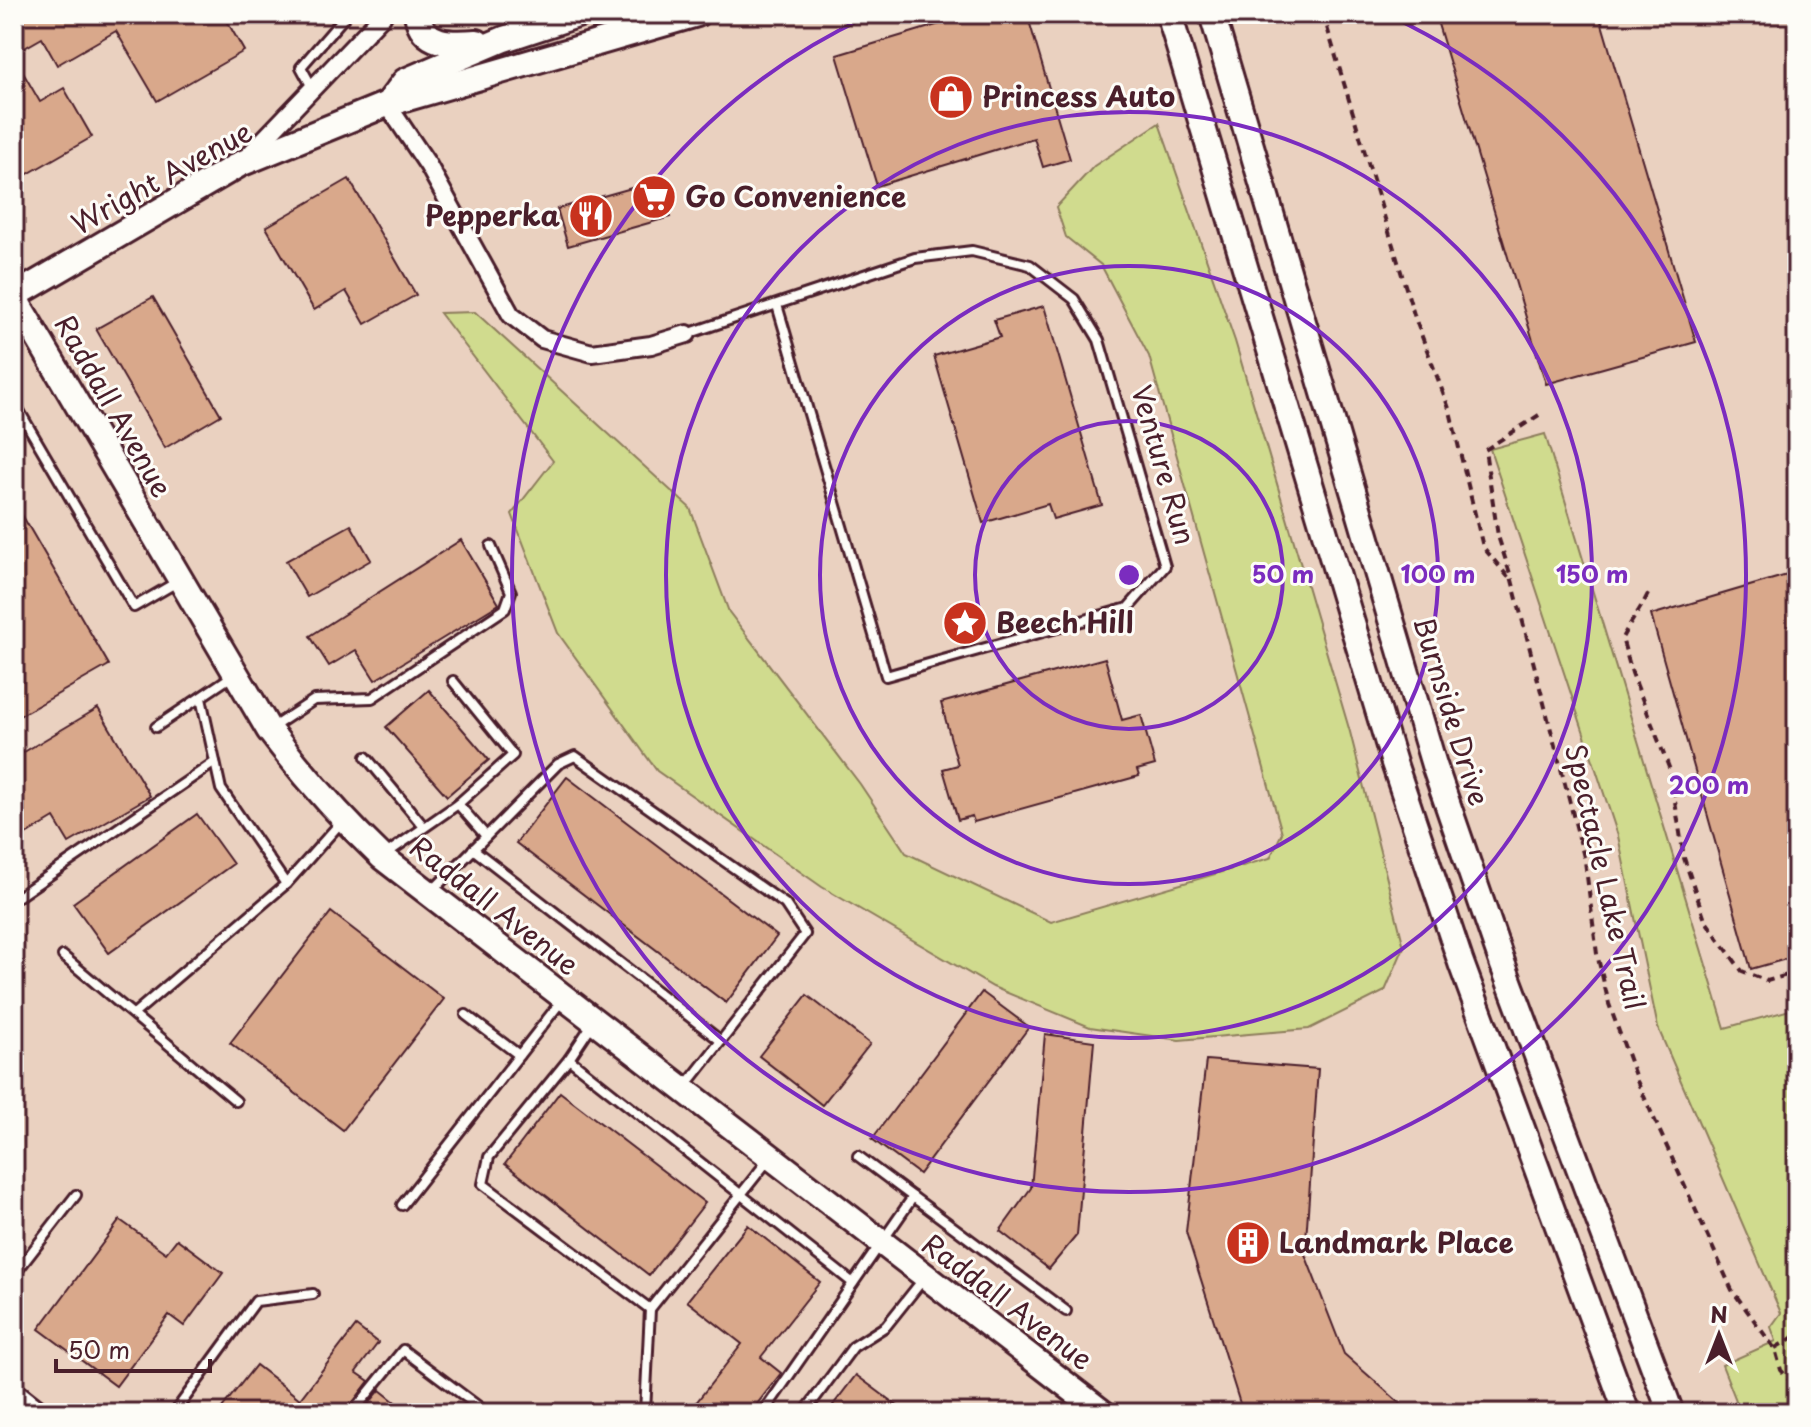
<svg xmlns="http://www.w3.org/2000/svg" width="1811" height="1427" font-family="'Playpen Sans',sans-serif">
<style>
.built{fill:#ead1c0;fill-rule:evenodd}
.green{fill:#d0db8e;stroke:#8d7d5c;stroke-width:2}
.building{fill:#d9a88b;stroke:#4a1f2b;stroke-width:2}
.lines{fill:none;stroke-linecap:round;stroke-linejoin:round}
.lane-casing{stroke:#4a1f2b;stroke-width:14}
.street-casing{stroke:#4a1f2b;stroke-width:22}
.secondary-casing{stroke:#4a1f2b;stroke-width:30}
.path{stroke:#4a1f2b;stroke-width:4;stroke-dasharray:8 6;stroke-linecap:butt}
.lane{stroke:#fdfcf7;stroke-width:8}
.street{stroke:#fdfcf7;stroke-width:16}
.secondary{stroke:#fdfcf7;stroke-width:24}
.ring{fill:none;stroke:#7b2cbf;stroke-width:4}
.labels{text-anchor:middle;stroke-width:6;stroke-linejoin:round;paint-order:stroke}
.poi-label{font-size:28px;font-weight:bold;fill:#4a1f2b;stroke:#fdfcf7;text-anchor:start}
.street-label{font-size:28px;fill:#4a1f2b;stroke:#fdfcf7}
.centre{fill:#7b2cbf;stroke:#fdfcf7;stroke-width:4}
.ring-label{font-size:24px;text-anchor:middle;font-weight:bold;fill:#7b2cbf;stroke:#fdfcf7;stroke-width:6;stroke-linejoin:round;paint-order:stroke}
</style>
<rect width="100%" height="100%" fill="#f2e3d7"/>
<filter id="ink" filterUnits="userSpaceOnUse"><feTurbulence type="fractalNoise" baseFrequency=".0125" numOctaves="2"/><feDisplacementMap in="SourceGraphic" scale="16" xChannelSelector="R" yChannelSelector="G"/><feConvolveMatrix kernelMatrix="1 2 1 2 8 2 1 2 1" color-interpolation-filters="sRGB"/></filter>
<g filter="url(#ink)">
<path class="built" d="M14 14H1797V1008L1725 1028 1545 435 1490 450 1618 836 1658 1028 1764 1265 1790 1336 1723 1365 1741 1413H14ZM1159 124 1235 341 1350 732 1179 1040 1090 1027 993 987 513 514 553 461 441 314 475 313 690 508 729 612 860 784 906 853 1051 922 1270 858 1282 833 1149 356 1101 264 1066 237Z"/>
<g class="green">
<path d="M1159 123 1235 341 1350 732 1404 947 1385 991 1309 1029 1179 1040 1090 1027 993 987 822 887 657 771 558 633 512 514 553 461 440 313 475 312 690 508 729 612 860 784 906 853 1051 922 1270 858 1282 833 1149 356 1101 265 1066 237 1056 207 1094 166Z"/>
<path d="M1545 434 1725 1028 1797 1008V1413H1741L1722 1365 1776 1341 1771 1327 1781 1313 1658 1028 1618 836 1490 449Z"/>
</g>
<g class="building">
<path d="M14 14H223L244 51 157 101 116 31 57 65 42 38 14 54Z"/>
<path d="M973 14H1027L1070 159 1043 167 1034 138 877 186 837 55Z"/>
<path d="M1435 14H1599L1696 342 1546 384Z"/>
<path d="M14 57 40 102 64 88 92 137 26 175 14 155V132L24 127 14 110Z"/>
<path d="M349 179 416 295 365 324 346 291 314 310 266 227Z"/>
<path d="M660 180 670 217 568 246 557 209Z"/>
<path d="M153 297 221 415 165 448 96 329Z"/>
<path d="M1044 306 1102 505 1053 519 1048 504 983 523 934 356 1000 337 994 320Z"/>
<path d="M14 501 109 665 14 719Z"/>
<path d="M351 525 371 560 307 597 286 561Z"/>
<path d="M461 540 499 604 375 680 356 650 329 666 310 636Z"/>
<path d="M1797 572V956L1751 969 1651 615Z"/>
<path d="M1105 658 1122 720 1141 715 1155 765 1137 770 1139 776 974 822 972 816 958 820 943 769 958 765 941 703Z"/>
<path d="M429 690 489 760 447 796 386 727Z"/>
<path d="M98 708 150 796 69 843 54 818 14 842V758Z"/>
<path d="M567 777 777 936 726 1003 516 843Z"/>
<path d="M197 814 233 864 109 953 73 903Z"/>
<path d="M331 912 444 999 343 1130 230 1043Z"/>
<path d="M982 992 1029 1027 919 1174 872 1139Z"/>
<path d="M807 995 870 1044 822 1105 759 1056Z"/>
<path d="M1045 1034 1094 1041 1077 1235 1049 1269 1000 1231 1031 1188Z"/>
<path d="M1206 1060 1318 1069 1305 1254 1344 1354 1411 1413H1243L1186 1232Z"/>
<path d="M560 1092 705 1203 649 1275 505 1164Z"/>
<path d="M120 1220 166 1253 177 1239 223 1273 184 1326 169 1315 116 1386 39 1329Z"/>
<path d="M748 1225 820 1282 761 1357 781 1373 750 1413H688L742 1344 687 1301Z"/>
<path d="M356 1326 378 1343 356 1372 369 1381 345 1413H218L256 1365 300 1399Z"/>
<path d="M856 1375 907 1413H827Z"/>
<path d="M380 1390 409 1413H361Z"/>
</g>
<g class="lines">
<g class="lane-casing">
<g id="lane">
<path d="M313 89 301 67 347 14"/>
<path d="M687 334 915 258 972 251 1030 265 1074 299 1099 340 1165 566 1128 608 886 676 777 305"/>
<path d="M14 402 134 607 177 582"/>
<path d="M201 698 221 789 286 884"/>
<path d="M156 727 235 674"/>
<path d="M273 727 314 700 372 698 505 609 511 592 491 546"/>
<path d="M366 757 424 827"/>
<path d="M458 804 486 836"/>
<path d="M473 849 721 1041"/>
<path d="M386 854 458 804 513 755 453 681"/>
<path d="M432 891 558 764 575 756 785 904 805 934 685 1087"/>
<path d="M19 896 215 762"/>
<path d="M63 956 236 1101"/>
<path d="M135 1013 286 884 343 820"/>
<path d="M466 1015 519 1055"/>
<path d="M593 1023 569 1059 489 1157 483 1184 650 1309 645 1413"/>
<path d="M569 1059 853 1283"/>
<path d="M858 1156 1066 1311"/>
<path d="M402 1205 563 999"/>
<path d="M14 1275 76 1195"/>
<path d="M650 1309 769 1159"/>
<path d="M174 1413 256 1301 313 1294"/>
<path d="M352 1413 403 1350 487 1413"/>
<path d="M763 1413 913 1197"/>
<path d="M804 1413 853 1347 886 1326 925 1277"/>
</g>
</g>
<g class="street-casing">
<g id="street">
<path d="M387 104 428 165 511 315 542 339 592 353 651 345 687 334"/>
<path d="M247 157 384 14"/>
</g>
</g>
<g class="secondary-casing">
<g id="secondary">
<path d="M417 14C422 46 452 44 477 42"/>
<path d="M1169 14 1394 763 1461 963 1627 1413"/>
<path d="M1212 14 1434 765 1503 965 1671 1413"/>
<path d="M389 102 405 81 504 39 580 14"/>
<path d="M14 296 240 164 387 104 697 14"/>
<path d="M14 297 269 730C304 776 340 817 382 857L1103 1413"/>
<path d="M14 1395 37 1413"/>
</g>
</g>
<g class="path">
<path d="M1323 14 1415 318 1450 411 1483 547 1509 578"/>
<path d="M1539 415 1485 450 1498 536 1512 580 1585 861 1597 954 1609 1004 1637 1081 1732 1290 1775 1349 1781 1370 1797 1389"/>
<path d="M1648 594C1640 610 1630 623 1622 638L1632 673 1670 770 1684 858 1705 920 1742 971 1767 981 1797 972"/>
<path d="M1775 1348 1797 1335"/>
</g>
<use href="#lane" class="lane"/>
<use href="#street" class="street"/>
<use href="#secondary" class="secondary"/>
</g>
</g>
<g class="ring">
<circle cx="1129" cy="575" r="154"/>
<circle cx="1129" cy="575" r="309"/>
<circle cx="1129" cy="575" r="463"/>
<path d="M1390 16A617 617 0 1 1 868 16"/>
</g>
<defs>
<g id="shop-disc" transform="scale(2.3)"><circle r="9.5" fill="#c8321e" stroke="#fdfcf7"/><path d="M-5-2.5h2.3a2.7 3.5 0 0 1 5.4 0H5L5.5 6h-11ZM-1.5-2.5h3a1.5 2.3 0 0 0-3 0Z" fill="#fff"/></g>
<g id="supermarket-disc" transform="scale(2.3)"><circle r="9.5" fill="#c8321e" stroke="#fdfcf7"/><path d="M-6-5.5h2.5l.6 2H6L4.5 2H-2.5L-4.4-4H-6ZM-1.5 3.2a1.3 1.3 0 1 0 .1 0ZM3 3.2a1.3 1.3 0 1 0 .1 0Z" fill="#fff"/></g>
<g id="restaurant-disc" transform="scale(2.3)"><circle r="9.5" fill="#c8321e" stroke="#fdfcf7"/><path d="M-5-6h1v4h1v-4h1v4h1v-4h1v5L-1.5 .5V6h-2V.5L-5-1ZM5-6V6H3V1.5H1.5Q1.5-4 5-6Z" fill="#fff"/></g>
<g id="sight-disc" transform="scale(2.3)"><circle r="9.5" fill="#c8321e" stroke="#fdfcf7"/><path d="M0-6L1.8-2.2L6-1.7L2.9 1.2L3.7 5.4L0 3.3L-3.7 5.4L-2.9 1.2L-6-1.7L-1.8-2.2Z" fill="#fff"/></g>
<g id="building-disc" transform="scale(2.3)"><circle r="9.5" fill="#c8321e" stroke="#fdfcf7"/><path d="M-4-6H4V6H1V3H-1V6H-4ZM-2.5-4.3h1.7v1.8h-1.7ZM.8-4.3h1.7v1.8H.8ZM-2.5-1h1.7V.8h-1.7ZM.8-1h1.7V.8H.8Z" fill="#fff"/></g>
</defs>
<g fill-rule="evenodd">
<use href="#shop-disc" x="951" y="97"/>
<use href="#supermarket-disc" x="654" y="197"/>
<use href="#restaurant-disc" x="591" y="216"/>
<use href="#sight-disc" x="965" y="623"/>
<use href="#building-disc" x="1248" y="1243"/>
</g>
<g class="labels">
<g class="poi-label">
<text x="982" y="107">Princess Auto</text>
<text x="685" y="207">Go Convenience</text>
<text x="560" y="226" text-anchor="end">Pepperka</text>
<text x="996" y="633">Beech Hill</text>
<text x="1279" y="1253">Landmark Place</text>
</g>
<g class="street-label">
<text transform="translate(162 178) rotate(-29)" y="10">Wright Avenue</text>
<text transform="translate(113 406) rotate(60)" y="10">Raddall Avenue</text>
<text transform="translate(1163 465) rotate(74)" y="10">Venture Run</text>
<text transform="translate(1451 711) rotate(73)" y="10">Burnside Drive</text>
<text transform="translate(1605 877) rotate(77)" y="10">Spectacle Lake Trail</text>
<text transform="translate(494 906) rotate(38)" y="10">Raddall Avenue</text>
<text transform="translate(1007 1302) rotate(37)" y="10">Raddall Avenue</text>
</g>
</g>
<circle cx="1129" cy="575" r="12" class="centre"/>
<g class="ring-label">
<text x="1283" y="583">50 m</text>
<text x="1438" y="583">100 m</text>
<text x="1592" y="583">150 m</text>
<text x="1709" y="794">200 m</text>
</g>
<rect width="1811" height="1427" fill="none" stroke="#fdfcf7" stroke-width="48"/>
<rect x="24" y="24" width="1763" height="1379" fill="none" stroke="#4a1f2b" stroke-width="3" filter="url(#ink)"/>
<g transform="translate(1719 1335)" stroke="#fdfcf7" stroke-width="6" paint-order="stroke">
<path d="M0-6L14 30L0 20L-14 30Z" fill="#4a1f2b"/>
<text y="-12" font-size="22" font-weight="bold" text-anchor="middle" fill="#4a1f2b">N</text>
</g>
<path d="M56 1359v12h154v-12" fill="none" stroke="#4a1f2b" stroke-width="4"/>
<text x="68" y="1359" font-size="24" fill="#4a1f2b" stroke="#fdfcf7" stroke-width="6" paint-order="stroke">50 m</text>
</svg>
